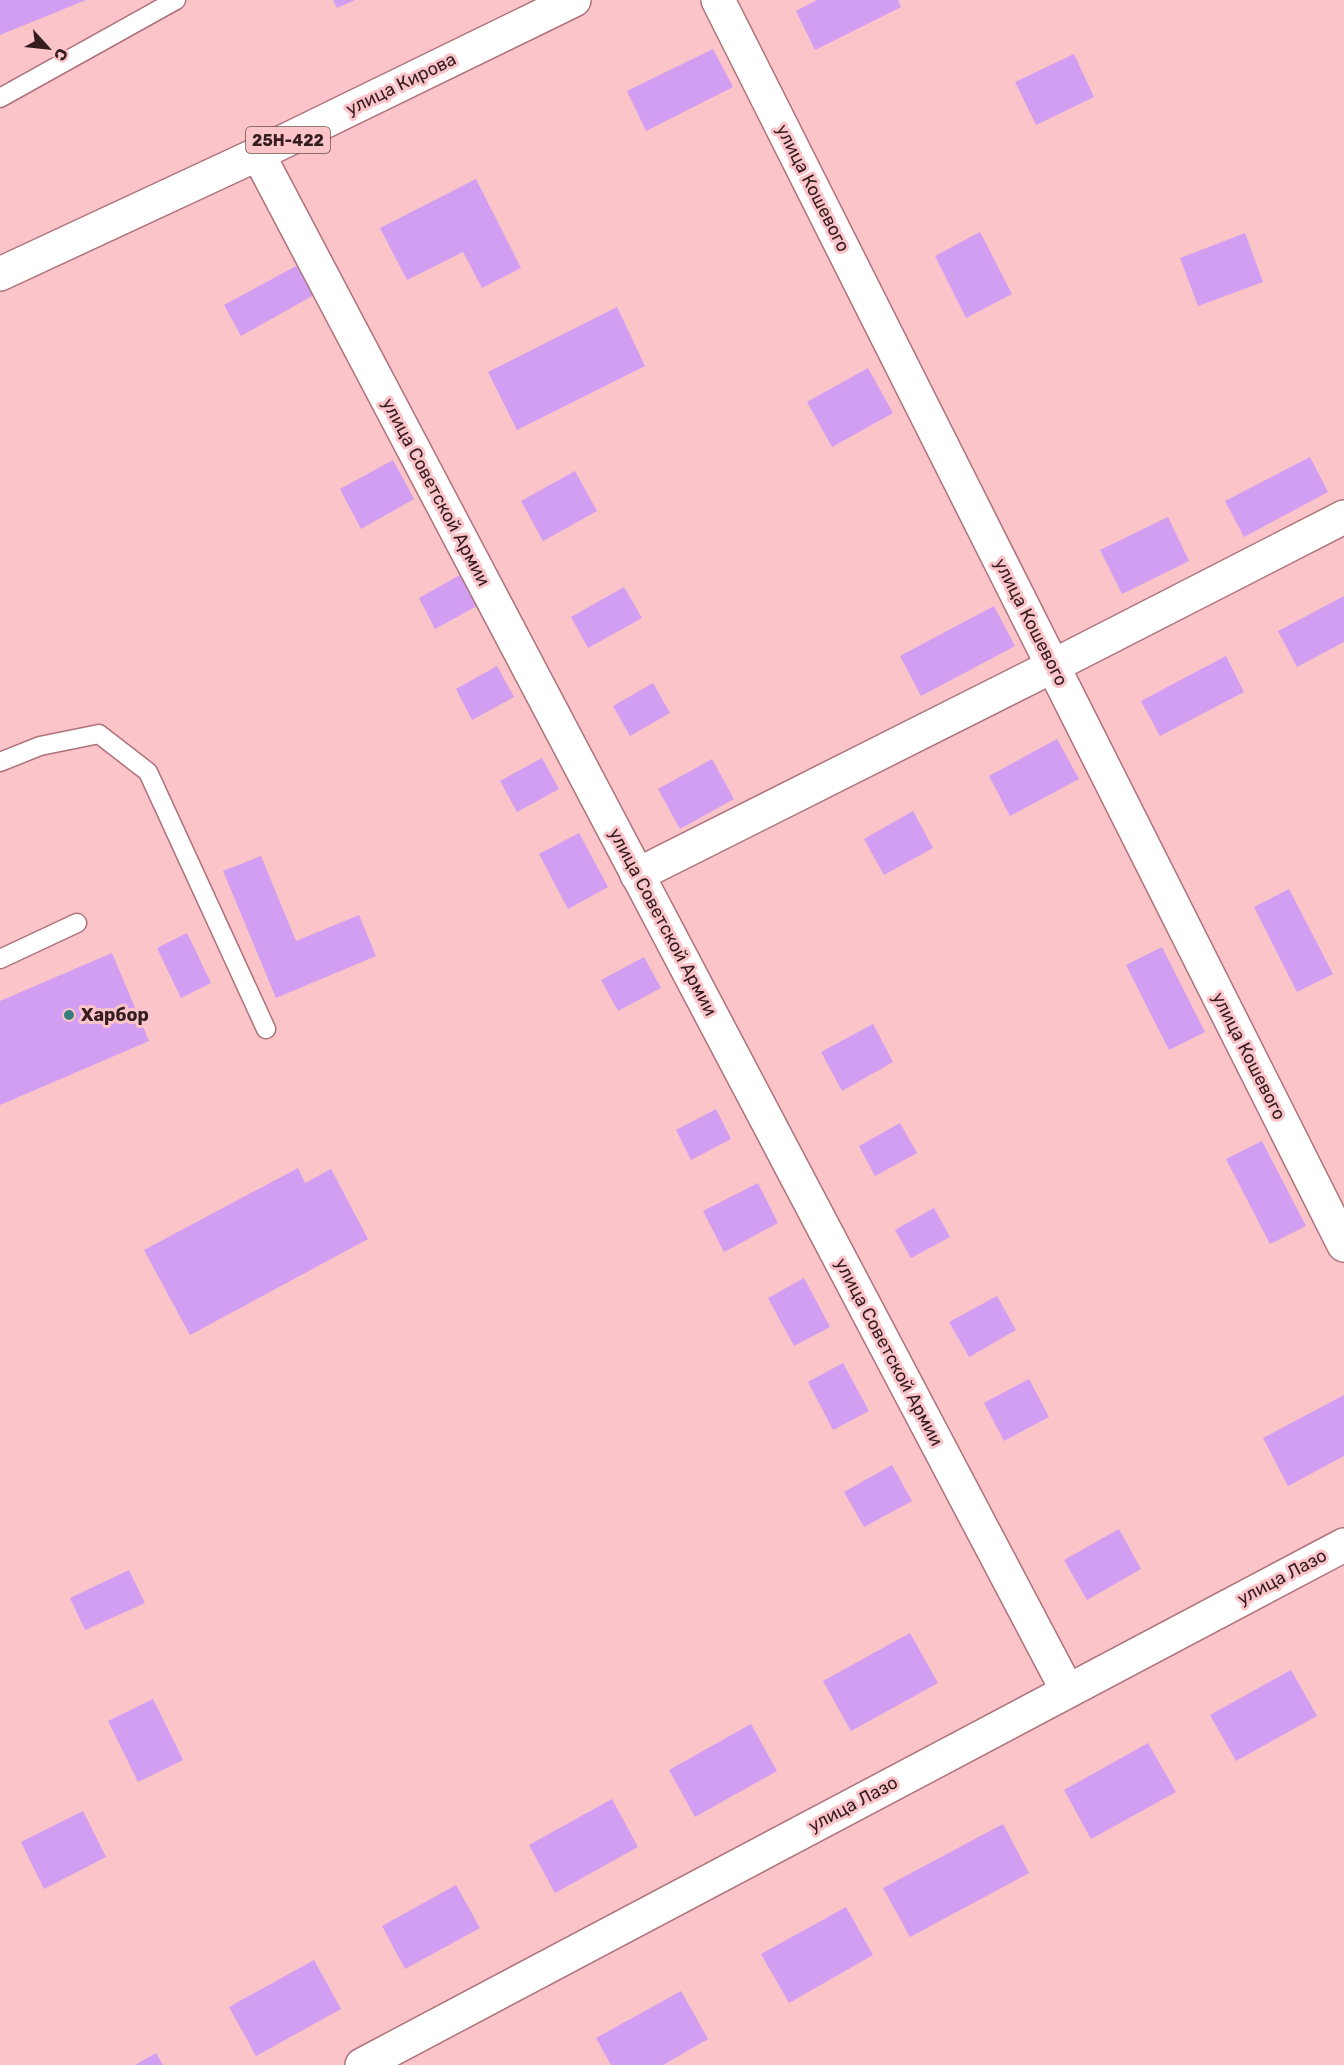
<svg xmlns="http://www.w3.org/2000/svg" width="1344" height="2065" font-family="Rubik,sans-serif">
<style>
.building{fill:#d19ef2}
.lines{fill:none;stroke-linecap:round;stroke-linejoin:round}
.service-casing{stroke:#af727a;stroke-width:21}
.minor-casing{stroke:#af727a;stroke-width:36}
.primary-casing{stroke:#af727a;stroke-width:36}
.service{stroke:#fff;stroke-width:18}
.minor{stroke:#fff;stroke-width:33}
.primary{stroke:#fff;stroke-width:33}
.poi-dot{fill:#367e7b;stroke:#fac4c9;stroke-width:2}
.labels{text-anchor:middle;stroke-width:6;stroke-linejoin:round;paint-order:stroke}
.shield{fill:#fac4c9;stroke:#6f4e52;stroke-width:1.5}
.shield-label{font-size:16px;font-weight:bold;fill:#341c1f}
.street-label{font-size:18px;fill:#341c1f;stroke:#fac4c9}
.poi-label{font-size:18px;font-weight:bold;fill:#341c1f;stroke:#fac4c9;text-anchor:start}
</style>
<rect width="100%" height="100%" fill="#fac4c9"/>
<g class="building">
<path d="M0 0H86L0 35Z"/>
<path d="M333 0H355L337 8Z"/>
<path d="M817 0H898L901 7 815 50 796 11Z"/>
<path d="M713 49 733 87 646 131 627 91Z"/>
<path d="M1074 54 1094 97 1036 125 1015 82Z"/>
<path d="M476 179 521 268 482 288 463 252 407 280 380 228Z"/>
<path d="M980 232 1012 294 966 318 935 256Z"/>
<path d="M1245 233 1263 282 1198 306 1180 258Z"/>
<path d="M298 265 314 295 241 336 224 305Z"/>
<path d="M617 307 645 366 517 430 488 372Z"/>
<path d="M868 368 893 413 832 447 807 402Z"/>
<path d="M1310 457 1328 492 1244 537 1225 501Z"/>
<path d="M393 460 414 499 361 529 340 489Z"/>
<path d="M575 471 597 511 543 541 521 501Z"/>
<path d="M1168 517 1189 561 1122 594 1100 550Z"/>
<path d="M460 575 477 606 435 629 419 598Z"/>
<path d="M624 587 642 618 588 648 571 617Z"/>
<path d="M1344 596V642L1297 667 1278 631Z"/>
<path d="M994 606 1015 646 921 696 900 656Z"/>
<path d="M1226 656 1244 692 1160 736 1141 701Z"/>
<path d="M497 666 514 697 472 720 456 689Z"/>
<path d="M653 683 670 713 630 736 613 706Z"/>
<path d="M1057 739 1079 779 1010 816 989 776Z"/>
<path d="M542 758 559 789 517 812 500 781Z"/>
<path d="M712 759 734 799 680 829 658 789Z"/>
<path d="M913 811 933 848 884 875 864 839Z"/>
<path d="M579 833 608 887 568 909 539 854Z"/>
<path d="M261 856 296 941 359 915 376 956 276 998 223 871Z"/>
<path d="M1289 889 1333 974 1297 992 1254 907Z"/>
<path d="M187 933 211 983 181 998 157 948Z"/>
<path d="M1162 947 1205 1032 1169 1050 1126 965Z"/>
<path d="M112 953 149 1041 0 1105V1001Z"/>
<path d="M644 957 661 988 618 1011 601 980Z"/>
<path d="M873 1024 893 1062 842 1091 821 1052Z"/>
<path d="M716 1109 731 1139 691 1160 676 1130Z"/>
<path d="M900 1123 917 1153 875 1176 859 1146Z"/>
<path d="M1262 1141 1306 1226 1270 1244 1226 1159Z"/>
<path d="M298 1168 305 1183 331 1169 368 1239 190 1335 144 1250Z"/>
<path d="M758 1183 778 1223 724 1252 703 1211Z"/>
<path d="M934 1208 950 1237 911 1258 895 1230Z"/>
<path d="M804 1278 830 1327 794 1346 768 1298Z"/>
<path d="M997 1296 1016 1330 969 1357 949 1322Z"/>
<path d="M843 1363 869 1411 833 1430 808 1382Z"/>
<path d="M1029 1379 1049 1417 1004 1441 984 1403Z"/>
<path d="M1344 1395V1456L1288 1486 1263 1438Z"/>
<path d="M892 1465 912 1501 864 1527 844 1492Z"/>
<path d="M1119 1529 1141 1569 1087 1600 1064 1560Z"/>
<path d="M129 1570 145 1603 85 1630 70 1598Z"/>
<path d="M910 1633 938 1683 851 1731 823 1681Z"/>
<path d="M1291 1670 1317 1716 1236 1761 1210 1715Z"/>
<path d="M153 1699 183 1760 138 1782 108 1721Z"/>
<path d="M751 1724 777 1771 695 1817 669 1770Z"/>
<path d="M1148 1743 1176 1792 1091 1839 1064 1790Z"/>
<path d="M612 1799 638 1847 555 1893 529 1845Z"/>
<path d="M83 1811 106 1857 44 1889 21 1842Z"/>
<path d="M1003 1824 1029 1873 910 1937 883 1888Z"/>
<path d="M456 1885 480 1928 405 1969 382 1926Z"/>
<path d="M846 1907 873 1955 789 2003 761 1954Z"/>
<path d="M314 1960 341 2009 256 2056 229 2007Z"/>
<path d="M681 1991 708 2039 663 2065H611L596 2038Z"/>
<path d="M156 2053 163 2065H135Z"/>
</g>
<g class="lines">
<g class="service-casing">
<g id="service">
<path d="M0 98 176 0"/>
<path d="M0 762 40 746 99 734 148 772 266 1029"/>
<path d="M0 959 77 923"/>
</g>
</g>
<g class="minor-casing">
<g id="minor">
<path d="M718 0 1344 1245"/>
<path d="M258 154 1067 1690"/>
<path d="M637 875 1053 666 1344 517"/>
<path d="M362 2065 1344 1545"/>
</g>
</g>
<g class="primary-casing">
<path id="primary" d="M0 274 258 154 574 0"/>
</g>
<use href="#service" class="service"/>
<use href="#minor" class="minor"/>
<use href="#primary" class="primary"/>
</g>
<circle class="poi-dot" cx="69" cy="1015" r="6"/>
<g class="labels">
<rect class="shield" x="246" y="127" width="84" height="26" rx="4.5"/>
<g class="shield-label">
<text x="288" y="146">25Н-422</text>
</g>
<g class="street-label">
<text transform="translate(401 84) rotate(-26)" y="6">улица Кирова</text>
<text transform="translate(813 188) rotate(63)" y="6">улица Кошевого</text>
<text transform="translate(436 492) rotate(62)" y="6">улица Советской Армии</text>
<text transform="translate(1031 622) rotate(63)" y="6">улица Кошевого</text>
<text transform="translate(663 922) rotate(62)" y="6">улица Советской Армии</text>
<text transform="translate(1249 1056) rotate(63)" y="6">улица Кошевого</text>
<text transform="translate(889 1352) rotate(62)" y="6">улица Советской Армии</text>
<text transform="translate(1282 1577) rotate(-28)" y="6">улица Лазо</text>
<text transform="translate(853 1804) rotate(-28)" y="6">улица Лазо</text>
</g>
<g class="poi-label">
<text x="81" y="1021">Харбор</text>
</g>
</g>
<g transform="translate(48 48) rotate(117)" stroke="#fac4c9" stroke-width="4.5" paint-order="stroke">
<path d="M0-4.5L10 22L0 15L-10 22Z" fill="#341c1f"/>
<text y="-9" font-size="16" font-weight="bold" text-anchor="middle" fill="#341c1f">С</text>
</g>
</svg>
